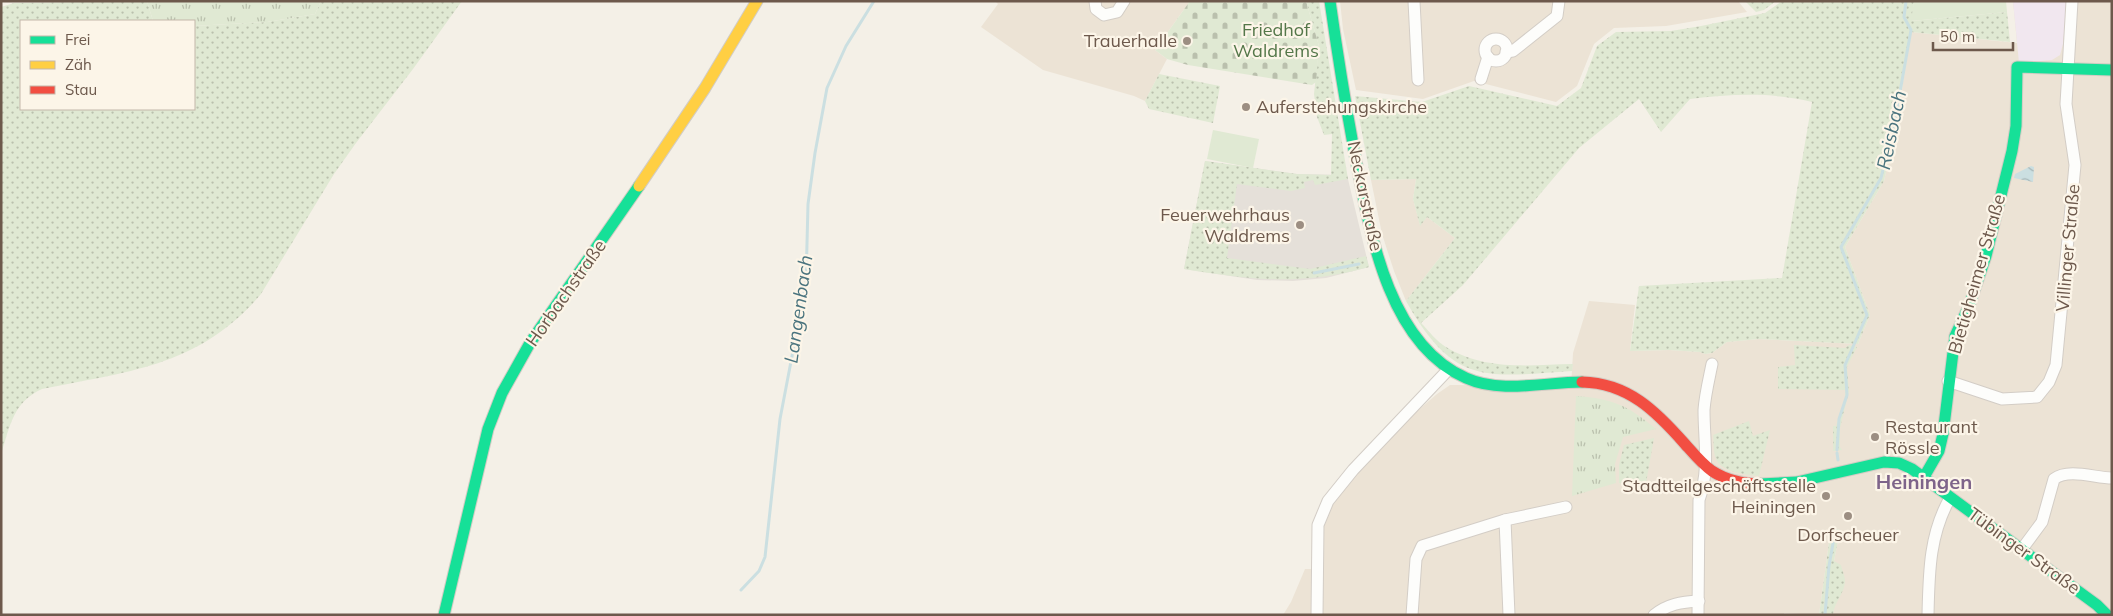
<svg xmlns="http://www.w3.org/2000/svg" width="2113" height="616" font-family="Mulish,sans-serif">
<style>
.residential{fill:#ece3d5}
.industrial{fill:#e5e0d9}
.education{fill:#f1e7ef}
.grass{fill:url(#grass-dots)}
.cemetery{fill:url(#cemetery-stones)}
.park{fill:url(#park-tufts)}
.pitch{fill:#e0e9d3}
.water{fill:url(#water-waves)}
.lines{fill:none;stroke-linecap:round;stroke-linejoin:round}
.stream{stroke:#cbdfe1;stroke-width:3}
.street-casing{stroke:#d3cdc6;stroke-width:13}
.fast-casing{stroke:#d2ccc4;stroke-width:13}
.slow-casing{stroke:#d2ccc4;stroke-width:13}
.jam-casing{stroke:#d2ccc4;stroke-width:13}
.street{stroke:#fdfdfb;stroke-width:11}
.fast{stroke:#16e098;stroke-width:11}
.slow{stroke:#ffcf43;stroke-width:11}
.jam{stroke:#f24e42;stroke-width:11}
.poi-dot{fill:#9c8e82;stroke:#fcf5e8;stroke-width:2}
.labels{text-anchor:middle;stroke-width:4.5;stroke-linejoin:round;paint-order:stroke}
.park-label{font-size:18px;fill:#547749;stroke:#fcf5e8}
.poi-label{font-size:18px;fill:#6d594c;stroke:#fcf5e8;text-anchor:end}
.street-label{font-size:18px;fill:#6d594c;stroke:#fcf5e8}
.water-label{font-size:19px;font-style:italic;fill:#49737e;stroke:#fcf5e8}
.quarter-label{font-size:20px;font-weight:bold;fill:#7e648a;stroke:#fcf5e8}
</style>
<defs>
<pattern id="grass-dots" width="8" height="8" patternUnits="userSpaceOnUse" patternTransform="scale(1.25)"><rect width="8" height="8" fill="#e0e9d3"/><path d="M2 2h.1M6 6h.1" fill="none" stroke="#bac0ad" stroke-width="1.8" stroke-linecap="round"/></pattern>
<pattern id="cemetery-stones" width="16" height="16" patternUnits="userSpaceOnUse" patternTransform="scale(1.25)"><rect width="16" height="16" fill="#e0e9d3"/><path d="M2 7V4a2 2 0 0 1 4 0v3zM10 15v-3a2 2 0 0 1 4 0v3z" fill="#bac0ad"/></pattern>
<pattern id="park-tufts" width="24" height="20" patternUnits="userSpaceOnUse" patternTransform="scale(1.25)"><rect width="24" height="20" fill="#e0e9d3"/><path d="M3 7l-1-3M5 7V3M7 7l1-3M15 17l-1-3M17 17v-4M19 17l1-3" fill="none" stroke="#bac0ad"/></pattern>
<pattern id="water-waves" width="16" height="10" patternUnits="userSpaceOnUse" patternTransform="scale(1.25)"><rect width="16" height="10" fill="#cbdfe1"/><path d="M0 5q4-4 8 0t8 0" fill="none" stroke="#a9b8b9"/></pattern>
</defs>
<rect width="100%" height="100%" fill="#f4f0e7"/>
<g class="residential">
<path d="M995 1H1190L1155 50 1167 59 1145 101 1134 96 1043 70 981 27 998 4Z"/>
<path d="M1340 1H1738L1747 12 1666 26 1614 28 1594 44 1577 86 1556 102 1474 81 1423 99 1356 90 1343 29Z"/>
<path d="M2013 1H2112V615H1833L1834 605 1841 594 1834 561 1840 530 1831 528 1819 615 1784 613V615H1283L1291 602 1305 569H1323V527L1335 497 1408 419 1437 394 1450 385H1457L1571 387 1573 353 1589 301 1635 305 1630 351 1669 350 1700 352 1705 354 1712 353 1727 342 1759 339 1858 344 1870 315 1845 247 1884 181 1897 121 1911 32 2017 43Z"/>
<path d="M1416 179 1413 199 1420 225 1427 217 1455 238 1406 301 1394 271 1382 234 1371 180Z"/>
</g>
<path class="industrial" d="M1205 161 1297 174 1347 175 1369 267 1326 278 1293 281 1257 280 1184 269Z"/>
<path class="education" d="M2013 1H2067L2063 44 2060 55 2052 60 2019 63Z"/>
<g class="grass">
<path d="M147 1 153 21H21V109H194V26L267 22 315 14 321 1H462L413 69 356 143 334 174 261 294C199 367 129 371 42 389 13 402 10 426 1 454V7L14 3Z"/>
<path d="M1306 1H1319L1348 179 1315 185 1313 180 1304 182 1305 188 1291 191 1237 184 1227 258 1310 269 1366 256 1369 267C1301 286 1252 280 1184 269L1205 161 1297 174 1331 175 1332 134 1324 135 1317 117 1314 94 1319 46Z"/>
<path d="M1745 1H1776L1764 10 1756 12Z"/>
<path d="M1782 1H1914L1912 21 2007 12 2010 42 1911 32 1897 121 1884 181 1845 247 1870 315 1858 344 1759 339 1727 342 1712 353 1705 354 1700 352 1669 350 1630 351 1639 286 1782 278 1812 102C1772 92 1731 94 1690 99L1661 132 1639 99 1579 148 1463 285 1421 323C1429 331 1437 342 1446 347 1485 371 1529 365 1573 364L1572 371C1485 377 1454 386 1406 301L1455 238 1427 217 1420 226 1413 199 1416 179 1371 180 1355 96 1422 102 1469 86 1557 106 1581 88 1597 46 1616 32 1671 31 1701 26 1765 13Z"/>
<path d="M1159 74 1220 86 1213 123 1149 109 1145 101Z"/>
<path d="M1794 345 1845 348 1849 345 1857 347 1847 367 1849 391 1840 428V447L1842 450 1833 451V426H1836L1845 399V390L1778 389V367L1795 365Z"/>
<path d="M1749 421 1753 436 1770 430 1759 476C1747 475 1721 472 1716 459 1713 452 1714 442 1713 435Z"/>
<path d="M1654 438 1646 483 1642 488 1619 483V465L1624 445Z"/>
<path d="M1831 528 1840 530 1834 561 1841 565C1842 570 1845 576 1845 581 1845 593 1834 602 1833 615H1819Z"/>
</g>
<path class="cemetery" d="M1190 1H1306L1319 46 1316 82 1312 85 1188 65 1167 59 1155 50Z"/>
<g class="park">
<path d="M147 1H321L315 14 267 22 194 26V21H153Z"/>
<path d="M1576 396C1614 399 1627 405 1656 429L1623 437 1615 464 1616 483 1572 496Z"/>
</g>
<g class="pitch">
<path d="M1914 1H2006L2007 12 1911 21Z"/>
<path d="M1213 130 1259 139 1253 168 1207 159Z"/>
</g>
<path class="water" d="M2031 166 2034 167 2033 182 2014 178 2015 174Z"/>
<g class="lines">
<g class="stream">
<path d="M1314 273 1359 264"/>
<path d="M1837 450 1839 419 1847 395 1845 365 1867 315 1841 247 1881 178 1895 120 1911 30 1904 17 1906 1"/>
<path d="M1837 453 1838 460"/>
<path d="M741 590 759 571 765 557 780 419 806 283 808 204 815 153 827 88 846 46 874 1"/>
<path d="M1825 615 1829 566 1835 532"/>
</g>
<g class="street-casing">
<g id="street">
<path d="M1095 1 1096 9 1104 15 1117 12 1124 1"/>
<path d="M1414 1 1418 80"/>
<circle cx="1496" cy="50" r="11"/>
<path d="M1506 52 1513 51 1557 16 1559 1"/>
<path d="M1481 79 1488 57"/>
<path d="M1948 381 2002 399 2037 397 2049 382 2056 365 2075 165 2066 104 2072 1"/>
<path d="M1505 520 1566 507"/>
<path d="M2022 549 2042 522 2054 479C2069 468 2095 478 2112 478"/>
<path d="M1317 615 1318 525 1328 501 1353 470 1448 370"/>
<path d="M1412 615 1416 559 1422 546 1505 520 1509 615"/>
<path d="M1654 615C1668 604 1681 602 1699 601"/>
<path d="M1698 615 1699 500C1710 469 1704 442 1704 410 1705 395 1709 379 1712 364"/>
<path d="M1928 615C1929 574 1929 535 1950 498"/>
</g>
</g>
<g class="fast-casing">
<g id="fast">
<path d="M1330 1C1337 51 1345 101 1354 150 1369 226 1386 343 1466 378 1501 394 1545 382 1582 382"/>
<path d="M1924 477 1939 451 1943 434 1955 336 1969 306 1986 256 2012 151 2016 126 2017 67 2112 70"/>
<path d="M1760 484 1797 482 1884 462 1899 463 1912 469 2097 605 2107 615"/>
<path d="M444 615 488 429 502 393 530 343 639 186"/>
</g>
</g>
<g class="slow-casing">
<path id="slow" d="M639 186 705 88 757 1"/>
</g>
<g class="jam-casing">
<path id="jam" d="M1582 382C1628 383 1656 411 1685 444 1693 453 1702 464 1712 471 1726 480 1744 484 1760 484"/>
</g>
<use href="#street" class="street"/>
<use href="#fast" class="fast"/>
<use href="#slow" class="slow"/>
<use href="#jam" class="jam"/>
</g>
<g class="poi-dot">
<circle cx="1187" cy="41" r="5"/>
<circle cx="1246" cy="107" r="5"/>
<circle cx="1300" cy="225" r="5"/>
<circle cx="1875" cy="437" r="5"/>
<circle cx="1826" cy="496" r="5"/>
<circle cx="1848" cy="516" r="5"/>
</g>
<g class="labels">
<g class="park-label">
<text x="1276" y="36">Friedhof<tspan x="1276" dy="21">Waldrems</tspan></text>
</g>
<g class="poi-label">
<text x="1177" y="47">Trauerhalle</text>
<text x="1256" y="113" text-anchor="start">Auferstehungskirche</text>
<text x="1290" y="221">Feuerwehrhaus<tspan x="1290" dy="21">Waldrems</tspan></text>
<text x="1885" y="433" text-anchor="start">Restaurant<tspan x="1885" dy="21">Rössle</tspan></text>
<text x="1816" y="492">Stadtteilgeschäftsstelle<tspan x="1816" dy="21">Heiningen</tspan></text>
<text x="1848" y="541" text-anchor="middle">Dorfscheuer</text>
</g>
<g class="street-label">
<text transform="translate(1365 196) rotate(78)" y="6">Neckarstraße</text>
<text transform="translate(2068 248) rotate(-85)" y="6">Villinger Straße</text>
<text transform="translate(1977 274) rotate(-74)" y="6">Bietigheimer Straße</text>
<text transform="translate(566 293) rotate(-55)" y="6">Horbachstraße</text>
<text transform="translate(2024 551) rotate(36)" y="6">Tübinger Straße</text>
</g>
<g class="water-label">
<text transform="translate(1891 130) rotate(-78)" y="7">Reisbach</text>
<text transform="translate(798 309) rotate(-82)" y="7">Langenbach</text>
</g>
<g class="quarter-label">
<text x="1924" y="489">Heiningen</text>
</g>
</g>
<rect width="2113" height="616" fill="none" stroke="#6d594c" stroke-width="5"/>
<rect x="20" y="20" width="175" height="90" fill="#fcf5e8" stroke="#c3b7aa"/>
<rect x="30" y="36" width="25" height="8" fill="#16e098" stroke="#c3b7aa"/>
<text x="65" y="45" font-size="15" fill="#6d594c">Frei</text>
<rect x="30" y="61" width="25" height="8" fill="#ffcf43" stroke="#c3b7aa"/>
<text x="65" y="70" font-size="15" fill="#6d594c">Zäh</text>
<rect x="30" y="86" width="25" height="8" fill="#f24e42" stroke="#c3b7aa"/>
<text x="65" y="95" font-size="15" fill="#6d594c">Stau</text>
<path d="M1933 42v8h80v-8" fill="none" stroke="#6d594c" stroke-width="2.5"/>
<text x="1940" y="42" font-size="15" fill="#6d594c" stroke="#fcf5e8" stroke-width="4" paint-order="stroke">50 m</text>
</svg>
